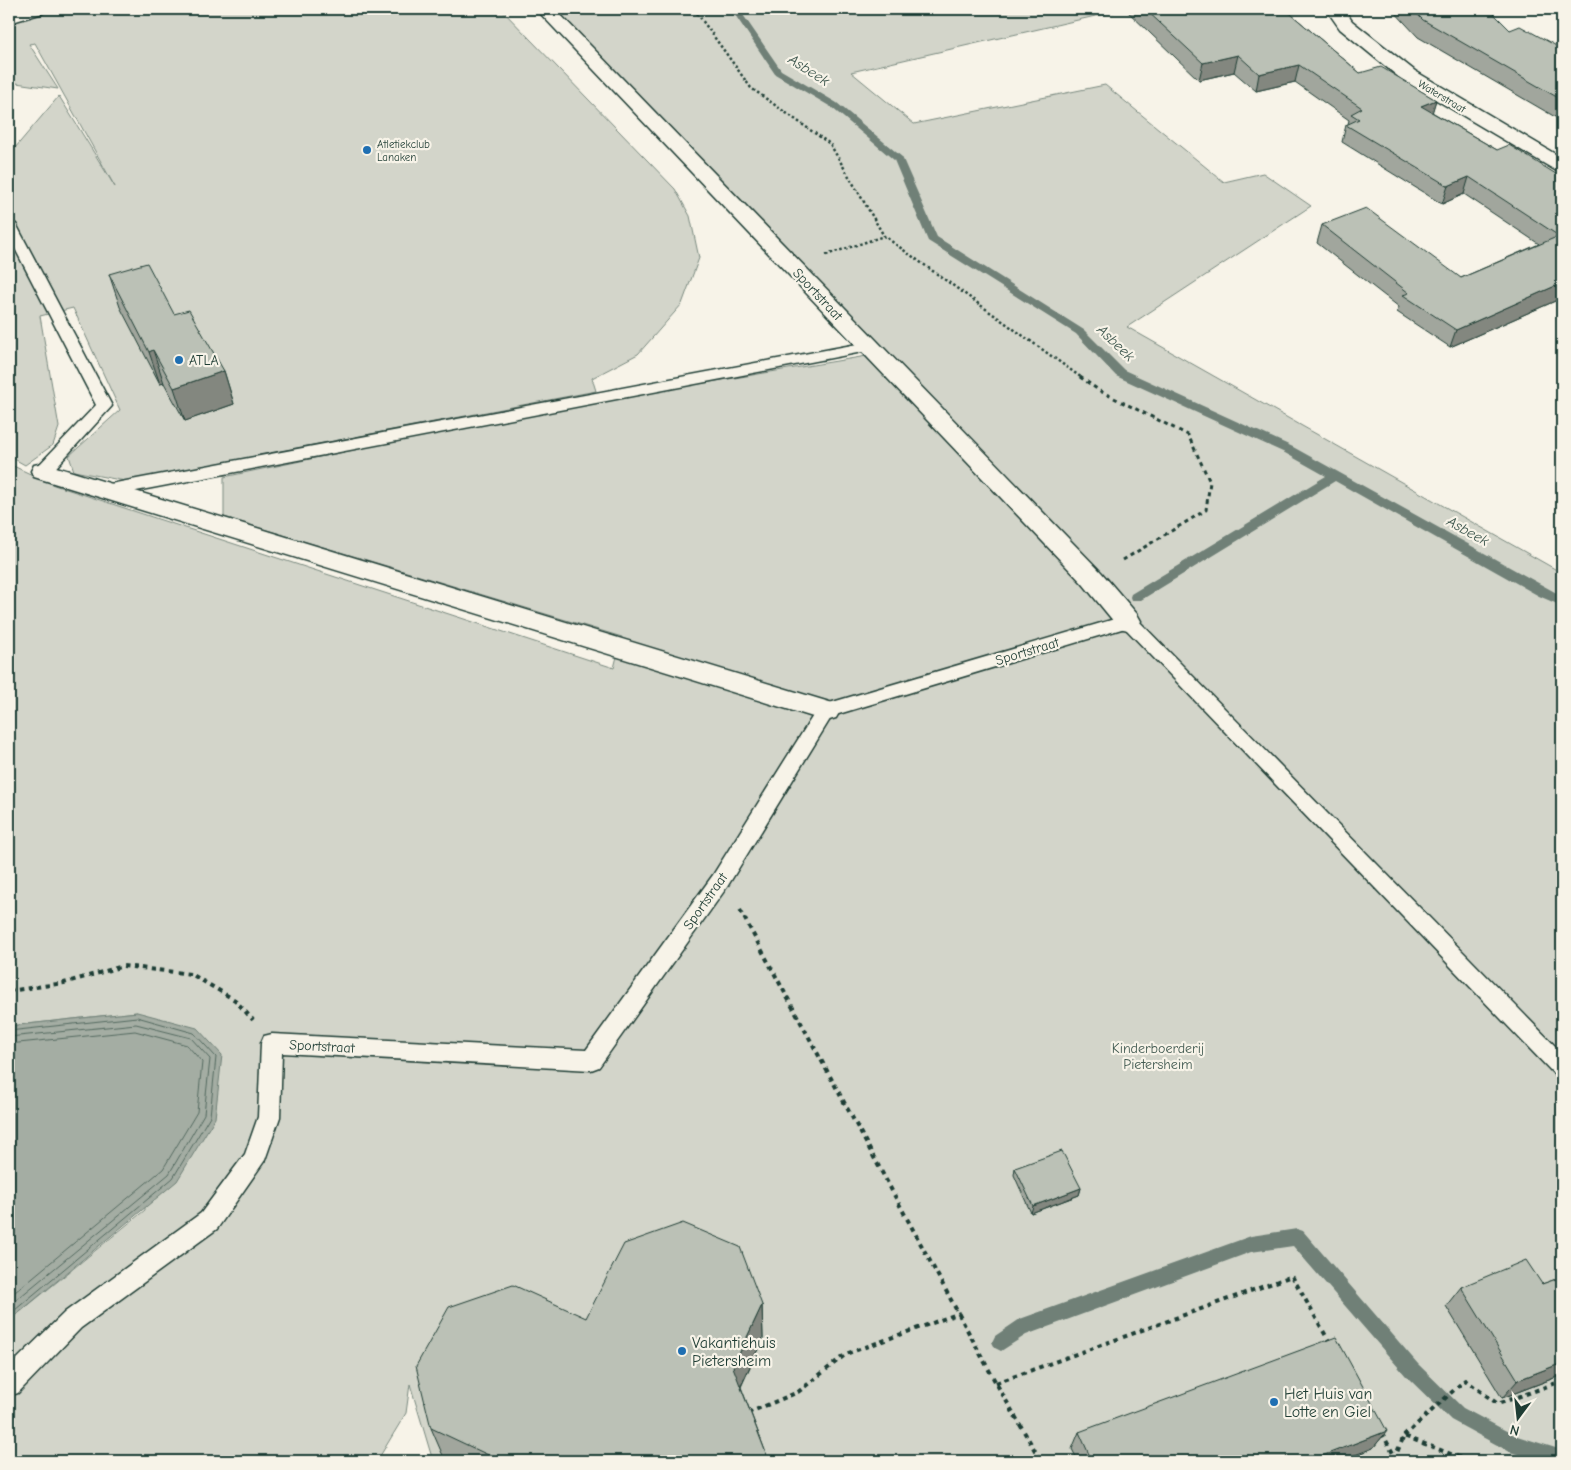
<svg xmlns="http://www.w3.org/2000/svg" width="1571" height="1470" font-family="'Comic Neue',sans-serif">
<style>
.green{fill:#d3d5ca;stroke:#79897f}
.water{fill:#a4ada3;stroke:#6f8077}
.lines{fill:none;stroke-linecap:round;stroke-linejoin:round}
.shore{stroke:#546a60;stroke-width:1}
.stream{fill:#6f8077;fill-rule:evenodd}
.lane-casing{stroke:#1f3d34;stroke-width:3}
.street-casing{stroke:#1f3d34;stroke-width:3}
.path-far2{stroke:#1f3d34;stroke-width:2.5;stroke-dasharray:2.5 2.5;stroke-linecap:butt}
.path-far1{stroke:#1f3d34;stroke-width:3;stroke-dasharray:4 4;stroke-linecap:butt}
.path{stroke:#1f3d34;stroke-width:4;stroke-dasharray:4.5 4.5;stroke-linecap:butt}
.lane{fill:#f7f3e8;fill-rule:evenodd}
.street{fill:#f7f3e8;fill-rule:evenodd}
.wall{fill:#a1a69d;stroke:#1f3d34}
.shaded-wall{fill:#83877f;stroke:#1f3d34}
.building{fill:#bbc1b6;stroke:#1f3d34}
.poi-dot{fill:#1f6fb2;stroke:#f7f3e8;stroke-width:2}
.labels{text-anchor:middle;stroke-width:4.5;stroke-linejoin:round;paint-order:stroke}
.far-street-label{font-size:11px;fill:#1f3d34;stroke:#f7f3e8}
.far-poi-label{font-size:11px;fill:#1f3d34;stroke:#f7f3e8;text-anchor:start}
.street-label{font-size:14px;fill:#1f3d34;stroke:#f7f3e8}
.poi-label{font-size:14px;fill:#1f3d34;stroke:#f7f3e8;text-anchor:start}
.park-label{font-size:14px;fill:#435b52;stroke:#f7f3e8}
.water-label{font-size:15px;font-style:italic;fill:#405950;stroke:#f7f3e8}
.near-poi-label{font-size:16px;fill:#1f3d34;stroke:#f7f3e8;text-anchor:start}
</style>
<rect width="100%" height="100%" fill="#f7f3e8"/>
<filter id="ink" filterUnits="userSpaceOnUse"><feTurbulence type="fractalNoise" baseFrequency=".02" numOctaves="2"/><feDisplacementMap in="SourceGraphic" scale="10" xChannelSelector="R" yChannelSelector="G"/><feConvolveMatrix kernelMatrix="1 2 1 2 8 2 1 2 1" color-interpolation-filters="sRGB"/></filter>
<g filter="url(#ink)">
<g class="green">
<path d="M9 9H501L675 189 690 216 699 258 682 304 638 354 592 378 596 391 125 481 74 471 69 456 120 410 73 308 40 316 59 427 53 445 25 465 9 456V155L59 96 115 187 35 43 29 44 58 89 9 82Z"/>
<path d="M556 9H1126L851 72 914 124 1105 85 1224 182 1263 173 1311 206 1127 327 1562 573V1461H433L410 1384 406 1413 377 1461H9V1321L145 1210 137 1012 9 1026V464L54 485 614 668 622 637 224 517V477L473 425 632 395 885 353Z"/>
</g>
<path class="water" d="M137 1012 197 1028 222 1055 215 1118 177 1181 9 1321V1026Z"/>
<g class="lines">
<g class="shore">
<path d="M9 1031 137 1017 194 1033 216 1057 210 1116 173 1178 9 1315"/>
<path d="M9 1037 136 1024 191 1038 210 1059 204 1114 169 1174 9 1306"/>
<path d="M9 1044 135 1031 187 1045 202 1062 197 1112 163 1169 9 1297"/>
</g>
<g class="stream">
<path d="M731 9H739L781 70 837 103 902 157 937 237 1084 330 1124 370 1293 447 1562 596V606L1539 596 1335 481 1141 600H1131L1130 597 1131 594 1326 476 1285 453 1116 376 1076 334 928 241 894 160 831 107 775 74Z"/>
<path d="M1297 1229 1303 1231 1418 1364 1463 1408 1514 1435 1562 1450V1461H1539L1510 1452 1451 1420 1406 1376 1293 1246 1251 1252 1026 1335 1001 1351 995 1348 992 1342 995 1336 1020 1319 1251 1236Z"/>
</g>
<g class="lane-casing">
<g id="lane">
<path d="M9 220 16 224 112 406 49 475H37L35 471 37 467 96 405 9 237Z"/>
<path d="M868 342 876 347 873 350 110 496 104 494 102 490 104 486 110 484Z"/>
<path d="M1128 615 1134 616 1562 1053V1077L1554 1074 1125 628 832 716 727 887 599 1067 591 1070 282 1053 280 1117 265 1160 217 1229 81 1328 18 1393 9 1396V1367L65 1312 201 1213 245 1154 258 1117 261 1043 264 1036 272 1034 586 1050 713 875 819 706Z"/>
</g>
</g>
<g class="street-casing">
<g id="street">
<path d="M19 9H46L43 13 9 23V12Z"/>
<path d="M536 9H555L1101 572 1137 614 1141 621 1137 628 1128 630 1119 628 1083 584Z"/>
<path d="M1326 9H1344L1352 21 1415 71 1562 158V172L1555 170 1401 79 1340 29Z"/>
<path d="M43 463 826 701 836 704 840 711 836 718 826 721 34 477 31 471 34 465Z"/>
</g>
</g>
<g class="path-far2">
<path d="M694 9 751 88 830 144 884 236 1082 378"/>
<path d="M826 255 884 236"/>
</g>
<path class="path-far1" d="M1080 377 1100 391 1188 435 1210 482 1206 510 1123 560"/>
<g class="path">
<path d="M740 910 996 1383 1041 1461"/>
<path d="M9 991 64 983 123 966 191 974 235 1000 253 1020"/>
<path d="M996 1383 1292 1276 1330 1343"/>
<path d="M748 1413 798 1392 846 1354 960 1313"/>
<path d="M1382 1433 1395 1457"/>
<path d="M1404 1436 1465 1380 1498 1404 1562 1381"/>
<path d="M1384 1461 1395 1457 1404 1436 1469 1461"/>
</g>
<use href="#lane" class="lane"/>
<use href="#street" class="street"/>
</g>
<g class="wall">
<path d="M1125 9H1285L1360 73 1436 100 1432 112 1497 150 1556 174 1562 170V298L1450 347 1397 312 1399 307 1317 243 1322 225 1461 278 1539 244 1464 194 1442 204 1342 142 1346 125 1348 124 1349 120 1295 82 1256 91 1234 72 1199 80Z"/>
<path d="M1392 9H1489L1510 30 1562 49V121L1418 37Z"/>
<path d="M109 274 174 314 224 371 234 404 185 421 164 383 160 384 120 307Z"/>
<path d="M1015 1168 1081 1188 1079 1195 1031 1213 1014 1175Z"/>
<path d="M1562 1277V1375L1502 1398 1446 1306 1461 1287 1542 1284Z"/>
<path d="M762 1305 763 1338 741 1387 769 1461H451L444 1458 431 1428 586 1318Z"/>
<path d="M1387 1431 1373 1448 1340 1461H1078L1072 1449 1079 1432Z"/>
</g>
<g class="shaded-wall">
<path d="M1238 55 1234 72 1199 80 1203 63Z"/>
<path d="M1299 65 1295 82 1256 91 1259 74Z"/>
<path d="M1436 100 1431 117 1421 106Z"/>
<path d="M1469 177 1464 194 1442 204 1448 186Z"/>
<path d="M1562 283V298L1450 347 1456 330Z"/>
<path d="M153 350 164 383 160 384 149 352Z"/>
<path d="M224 371 234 404 185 421 174 388Z"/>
<path d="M1081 1188 1079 1195 1031 1213 1033 1206Z"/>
<path d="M762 1305 763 1338 735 1399 733 1367Z"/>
<path d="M1562 1363V1375L1502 1398 1518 1380Z"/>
<path d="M1387 1431 1373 1448 1340 1461H1309Z"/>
</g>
<g class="building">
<path d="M1145 9H1285L1360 73 1381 67 1436 100 1421 106 1497 150 1509 145 1556 174 1562 170V283L1456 330 1403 295 1409 293 1322 225 1366 208 1461 278 1559 236 1469 177 1448 186 1346 125 1359 119 1351 114 1362 108 1299 65 1259 74 1238 55 1203 63Z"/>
<path d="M1412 9H1489L1510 30 1520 26 1562 49V100L1423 20Z"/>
<path d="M147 263 174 314 189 310 224 371 174 388 153 350 149 352 109 274Z"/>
<path d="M1062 1151 1081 1188 1033 1206 1015 1168Z"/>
<path d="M683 1223 740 1247 762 1305 733 1367 769 1461H501L431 1428 416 1366 449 1307 513 1285 586 1318 624 1244Z"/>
<path d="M1526 1260 1542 1284 1562 1277V1363L1518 1380 1461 1287Z"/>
<path d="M1336 1337 1387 1431 1309 1461H1092L1079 1432Z"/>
</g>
</g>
<g class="poi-dot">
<circle cx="367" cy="150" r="5"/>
<circle cx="179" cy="360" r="5"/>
<circle cx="682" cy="1351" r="5"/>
<circle cx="1274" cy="1402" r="5"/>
</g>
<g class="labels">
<g class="far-street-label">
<text transform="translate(1442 96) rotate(31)" y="4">Waterstraat</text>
</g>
<g class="far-poi-label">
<text x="377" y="148">Atletiekclub<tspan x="377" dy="13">Lanaken</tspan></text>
</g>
<g class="street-label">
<text transform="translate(818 294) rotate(47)" y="5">Sportstraat</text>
<text transform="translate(1027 651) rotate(-17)" y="5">Sportstraat</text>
<text transform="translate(705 901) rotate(-55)" y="5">Sportstraat</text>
<text transform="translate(322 1046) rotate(3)" y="5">Sportstraat</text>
</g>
<g class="poi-label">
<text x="189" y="365">ATLA</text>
</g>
<g class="park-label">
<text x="1158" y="1053">Kinderboerderij<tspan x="1158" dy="16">Pietersheim</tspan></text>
</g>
<g class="water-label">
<text transform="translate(809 70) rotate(33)" y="5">Asbeek</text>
<text transform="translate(1116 343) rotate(44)" y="5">Asbeek</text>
<text transform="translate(1468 531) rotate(29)" y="5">Asbeek</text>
</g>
<g class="near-poi-label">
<text x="692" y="1348">Vakantiehuis<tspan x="692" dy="18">Pietersheim</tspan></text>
<text x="1284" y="1399">Het Huis van<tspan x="1284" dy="18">Lotte en Giel</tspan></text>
</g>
</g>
<rect width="1571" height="1470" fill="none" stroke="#f7f3e8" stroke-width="30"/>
<rect x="15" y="15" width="1541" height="1440" fill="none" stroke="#1f3d34" stroke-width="2" filter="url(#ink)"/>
<g transform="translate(1518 1418) rotate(195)" stroke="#f7f3e8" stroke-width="4" paint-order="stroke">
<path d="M0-4L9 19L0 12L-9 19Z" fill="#1f3d34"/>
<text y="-8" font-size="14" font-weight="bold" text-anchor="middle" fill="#1f3d34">N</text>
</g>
</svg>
